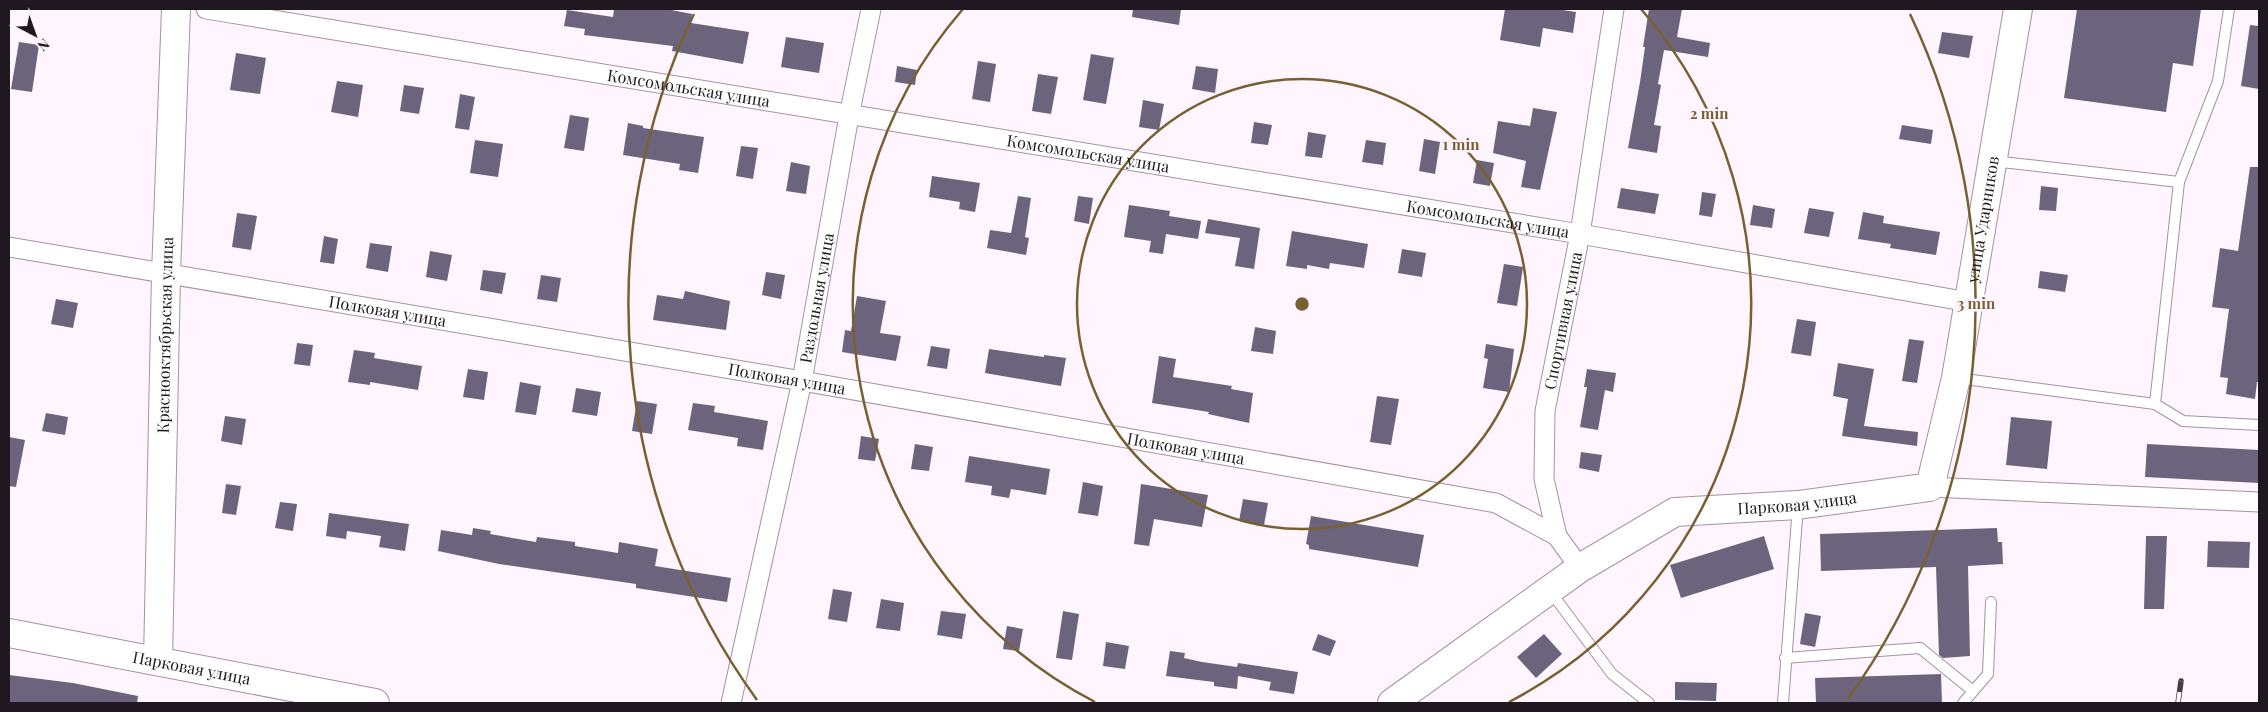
<svg xmlns="http://www.w3.org/2000/svg" width="2268" height="712" font-family="'Playfair Display',serif">
<style>
.building{fill:#6c647d}
.lines{fill:none;stroke-linecap:round;stroke-linejoin:round}
.lane-casing{stroke:#a691a5;stroke-width:12}
.street-casing{stroke:#a691a5;stroke-width:21}
.secondary-casing{stroke:#a691a5;stroke-width:30}
.lane{stroke:#fff;stroke-width:10}
.street{stroke:#fff;stroke-width:19}
.secondary{stroke:#fff;stroke-width:28}
.rail-casing{stroke:#453d45;stroke-width:5.5}
.rail{stroke:#fef5fe;stroke-width:4;stroke-dasharray:11;stroke-linecap:butt}
.ring{fill:none;stroke:#796031;stroke-width:2.5}
.labels{text-anchor:middle;stroke-width:5;stroke-linejoin:round;paint-order:stroke}
.street-label{font-size:16px;fill:#201820;stroke:#fef5fe}
.centre{fill:#796031;stroke:#fef5fe;stroke-width:2.5}
.ring-label{font-size:15px;text-anchor:middle;font-weight:bold;fill:#796031;stroke:#fef5fe;stroke-width:5;stroke-linejoin:round;paint-order:stroke}
</style>
<rect width="100%" height="100%" fill="#fef5fe"/>
<g class="building">
<path d="M614 9H666L692 14 691 23 749 32 743 64 672 51 673 46 584 35 585 29 564 26 567 10 613 17Z"/>
<path d="M1133 9H1181L1179 25 1132 17Z"/>
<path d="M1505 9H1556L1576 12 1573 33 1543 28 1540 47 1500 40Z"/>
<path d="M1649 9H1682L1677 37 1710 43 1708 57 1664 50 1658 84 1661 85 1654 125 1661 126 1657 153 1628 148 1640 82 1645 47H1643Z"/>
<path d="M2077 9H2201L2193 66 2173 63 2166 112 2064 98Z"/>
<path d="M2250 25 2259 26V89L2241 86Z"/>
<path d="M1942 32 1973 36 1969 58 1938 53Z"/>
<path d="M786 37 824 43 819 73 781 67Z"/>
<path d="M19 42 39 45 32 92 11 89Z"/>
<path d="M236 53 266 58 260 94 230 90Z"/>
<path d="M1091 54 1114 58 1106 104 1083 100Z"/>
<path d="M978 61 996 64 990 102 972 99Z"/>
<path d="M897 66 917 70 915 85 895 82Z"/>
<path d="M1196 66 1218 69 1215 93 1192 89Z"/>
<path d="M1038 74 1058 77 1051 114 1032 111Z"/>
<path d="M337 81 363 85 358 117 331 112Z"/>
<path d="M404 85 424 88 419 114 400 111Z"/>
<path d="M460 94 475 97 469 130 455 128Z"/>
<path d="M1143 100 1164 104 1159 130 1139 127Z"/>
<path d="M1533 108 1557 112 1540 190 1521 187 1526 161 1493 153 1498 121 1530 126Z"/>
<path d="M570 115 589 118 584 151 564 148Z"/>
<path d="M1254 122 1272 125 1268 145 1251 143Z"/>
<path d="M628 123 643 126V128L704 137 698 173 679 170 680 164 623 155Z"/>
<path d="M1902 125 1933 130 1931 144 1899 139Z"/>
<path d="M1308 132 1326 135 1322 158 1305 156Z"/>
<path d="M1424 139 1440 142 1435 174 1419 171Z"/>
<path d="M475 140 503 144 498 177 470 173Z"/>
<path d="M1366 140 1386 143 1383 165 1362 162Z"/>
<path d="M741 146 758 148 753 179 736 176Z"/>
<path d="M1477 160 1494 163 1490 186 1473 183Z"/>
<path d="M791 162 810 166 806 194 786 191Z"/>
<path d="M2250 167H2259V382H2257L2255 399 2226 394 2228 378 2220 377 2229 309 2212 307 2220 248 2238 251Z"/>
<path d="M932 176 980 183 975 212 959 209 960 202 929 197Z"/>
<path d="M2041 186 2058 188 2056 211 2039 210Z"/>
<path d="M1621 188 1659 194 1655 214 1617 208Z"/>
<path d="M1702 192 1716 194 1712 217 1699 215Z"/>
<path d="M1018 196 1031 198 1025 237 1029 238 1026 255 987 248 990 230 1011 233Z"/>
<path d="M1078 196 1093 198 1089 224 1074 221Z"/>
<path d="M1129 205 1170 211 1169 216 1201 221 1198 239 1166 234 1163 254 1149 252 1151 241 1124 237Z"/>
<path d="M1753 205 1775 209 1772 228 1750 225Z"/>
<path d="M1809 208 1834 212 1829 237 1804 233Z"/>
<path d="M1863 212 1884 216 1883 223 1940 232 1936 255 1890 248 1891 244 1858 239Z"/>
<path d="M237 213 257 216 251 250 232 247Z"/>
<path d="M1208 219 1260 228 1254 269 1235 266 1240 238 1205 233Z"/>
<path d="M1292 231 1368 244 1364 268 1330 263 1329 269 1307 265V269L1286 266Z"/>
<path d="M324 236 338 239 334 264 320 262Z"/>
<path d="M370 243 392 246 388 272 366 268Z"/>
<path d="M1402 249 1426 253 1422 277 1398 273Z"/>
<path d="M430 251 452 255 447 281 426 277Z"/>
<path d="M1504 264 1523 267 1517 306 1497 303Z"/>
<path d="M483 270 506 273 502 294 480 290Z"/>
<path d="M2040 271 2068 275 2065 292 2038 288Z"/>
<path d="M766 272 785 275 781 299 762 295Z"/>
<path d="M541 275 561 278 557 302 537 299Z"/>
<path d="M685 291 730 301 726 330 653 320 657 295 683 299Z"/>
<path d="M857 296 886 301 880 333 901 336 896 361 842 352 845 330 851 331Z"/>
<path d="M56 299 78 303 73 328 51 324Z"/>
<path d="M1797 319 1816 322 1811 356 1791 353Z"/>
<path d="M1255 327 1276 331 1273 354 1251 351Z"/>
<path d="M1909 339 1924 341 1917 383 1902 381Z"/>
<path d="M297 343 313 345 310 366 294 364Z"/>
<path d="M1486 344 1514 349 1509 392 1483 388 1488 359 1484 358Z"/>
<path d="M931 346 950 349 947 369 927 366Z"/>
<path d="M989 349 1044 357V355L1066 358 1061 386 985 373Z"/>
<path d="M354 350 375 353 374 358 422 366 418 390 370 382V385L348 382Z"/>
<path d="M1159 356 1176 359 1173 377 1232 386 1231 389 1253 393 1249 423 1208 414 1209 412 1152 403Z"/>
<path d="M1838 363 1874 369 1864 426 1918 432 1917 446 1842 436 1848 399 1833 396Z"/>
<path d="M468 369 488 372 484 400 463 397Z"/>
<path d="M1587 369 1616 373 1613 392 1605 390 1598 430 1580 427 1587 387H1584Z"/>
<path d="M520 382 541 386 536 415 515 412Z"/>
<path d="M576 388 601 392 597 416 572 412Z"/>
<path d="M1377 396 1399 399 1391 445 1370 442Z"/>
<path d="M637 401 657 404 652 434 632 431Z"/>
<path d="M693 403 715 406 714 412 768 421 763 450 737 446 738 438 688 430Z"/>
<path d="M46 413 68 417 65 435 42 431Z"/>
<path d="M225 416 246 419 242 445 221 441Z"/>
<path d="M2011 417 2052 421 2047 469 2006 465Z"/>
<path d="M861 436 879 439 875 461 858 459Z"/>
<path d="M9 437 25 440 16 487 9 486Z"/>
<path d="M915 444 933 447 929 471 911 469Z"/>
<path d="M2147 444 2259 450V483L2145 477Z"/>
<path d="M1581 452 1602 455 1599 472 1579 468Z"/>
<path d="M969 456 1050 469 1046 495 1011 489 1009 498 991 495 992 486 965 482Z"/>
<path d="M1083 482 1103 486 1098 516 1078 513Z"/>
<path d="M226 484 241 486 236 515 222 513Z"/>
<path d="M1141 484 1208 495 1202 527 1154 519 1149 546 1134 544Z"/>
<path d="M1243 499 1268 503 1264 525 1239 521Z"/>
<path d="M280 502 297 504 293 531 275 528Z"/>
<path d="M329 513 409 524 405 551 379 547 381 536 347 531 346 539 326 536Z"/>
<path d="M1311 516 1424 535 1418 567 1309 549V545L1306 544Z"/>
<path d="M473 528 491 531 490 534 536 542 537 537 575 542V546L618 553 619 542 658 549 655 566 731 578 727 602 636 588V584L499 564 438 551 441 530 472 535Z"/>
<path d="M1997 528 1998 542H2002L2003 564 1968 566 1970 656 1943 658 1939 655 1936 567 1821 571 1820 534Z"/>
<path d="M1764 536 1774 569 1681 598 1670 565Z"/>
<path d="M2146 536H2167L2164 609H2144Z"/>
<path d="M2208 541 2250 542 2249 568 2207 567Z"/>
<path d="M833 589 852 592 847 622 828 619Z"/>
<path d="M881 599 904 603 900 631 876 628Z"/>
<path d="M941 611 966 614 962 639 937 635Z"/>
<path d="M1063 611 1079 614 1072 660 1056 658Z"/>
<path d="M1805 613 1821 616 1815 647 1800 644Z"/>
<path d="M1007 626 1023 629 1019 651 1003 649Z"/>
<path d="M1318 634 1336 641 1330 656 1312 650Z"/>
<path d="M1544 634 1562 654 1536 678 1517 657Z"/>
<path d="M1106 642 1129 646 1125 669 1103 666Z"/>
<path d="M1170 651 1185 653 1184 658 1202 662 1237 667 1238 663 1298 672 1294 694 1269 690 1271 682 1238 676 1237 689 1214 686V682L1166 676Z"/>
<path d="M1941 674 1942 703H1816L1815 678Z"/>
<path d="M9 675 73 683 138 696 137 703H9Z"/>
<path d="M1675 682 1717 683 1716 701 1675 700Z"/>
</g>
<g class="lines">
<g class="lane-casing">
<g id="lane">
<path d="M1993 161 2179 182 2218 81 2229 9"/>
<path d="M1957 378 2155 404 2179 182"/>
<path d="M2155 404 2183 421 2259 425"/>
<path d="M1550 591 1612 674 1649 703"/>
<path d="M1785 658 1920 648 1973 691"/>
<path d="M1783 703 1798 506"/>
<path d="M1963 703 1988 674 1991 602"/>
</g>
</g>
<g class="street-casing">
<g id="street">
<path id="s1" d="M206 9 1580 234 1969 302"/>
<path id="s2" d="M9 247 802 381 1496 503 1557 536"/>
<path d="M1930 487 2259 502"/>
<path id="s3" d="M1580 568 1557 536 1544 479 1545 411 1580 234 1614 9"/>
<path id="s4" d="M731 703 802 381 849 116 871 9"/>
</g>
</g>
<g class="secondary-casing">
<g id="secondary">
<path id="s5" d="M9 633 375 703"/>
<path id="s6" d="M158 661 166 274 176 9"/>
<path id="s7" d="M1392 703 1580 568 1675 512 1798 505 1930 487 1956 378 2018 9"/>
</g>
</g>
<use href="#lane" class="lane"/>
<use href="#street" class="street"/>
<use href="#secondary" class="secondary"/>
<g class="rail-casing">
<path id="rail" d="M2178 703 2181 681"/>
</g>
<use href="#rail" class="rail"/>
</g>
<g class="ring">
<circle cx="1302" cy="304" r="225"/>
<path d="M1095 702A449 449 0 0 1 963 9M1641 9A449 449 0 0 1 1509 702"/>
<path d="M757 700A674 674 0 0 1 694 14M1910 14A674 674 0 0 1 1847 700"/>
</g>
<g class="labels">
<g class="street-label">
<text dy="6" stroke="none"><textPath href="#s1" startOffset="489">Комсомольская улица</textPath></text>
<text dy="6" stroke="none"><textPath href="#s1" startOffset="894">Комсомольская улица</textPath></text>
<text dy="6" stroke="none"><textPath href="#s1" startOffset="1299">Комсомольская улица</textPath></text>
<text dy="6" stroke="none"><textPath href="#s7" startOffset="871">улица Ударников</textPath></text>
<text dy="6" stroke="none"><textPath href="#s4" startOffset="414">Раздольная улица</textPath></text>
<text dy="6" stroke="none"><textPath href="#s2" startOffset="384">Полковая улица</textPath></text>
<text dy="6" stroke="none"><textPath href="#s3" startOffset="258">Спортивная улица</textPath></text>
<text dy="6" stroke="none"><textPath href="#s6" startOffset="326">Краснооктябрьская улица</textPath></text>
<text dy="6" stroke="none"><textPath href="#s2" startOffset="789">Полковая улица</textPath></text>
<text dy="6" stroke="none"><textPath href="#s2" startOffset="1194">Полковая улица</textPath></text>
<text dy="6" stroke="none"><textPath href="#s7" startOffset="464">Парковая улица</textPath></text>
<text dy="6" stroke="none"><textPath href="#s5" startOffset="186">Парковая улица</textPath></text>
</g>
</g>
<circle cx="1302" cy="304" r="8" class="centre"/>
<g class="ring-label">
<text x="1709" y="119">2 min</text>
<text x="1461" y="150">1 min</text>
<text x="1976" y="309">3 min</text>
</g>
<rect width="2268" height="712" fill="none" stroke="#201820" stroke-width="20"/>
<g transform="translate(35 35) rotate(139)" stroke="#fef5fe" stroke-width="4" paint-order="stroke">
<path d="M0-4L9 19L0 12L-9 19Z" fill="#201820"/>
<text y="-8" font-size="14" font-weight="bold" text-anchor="middle" fill="#201820">N</text>
</g>
</svg>
